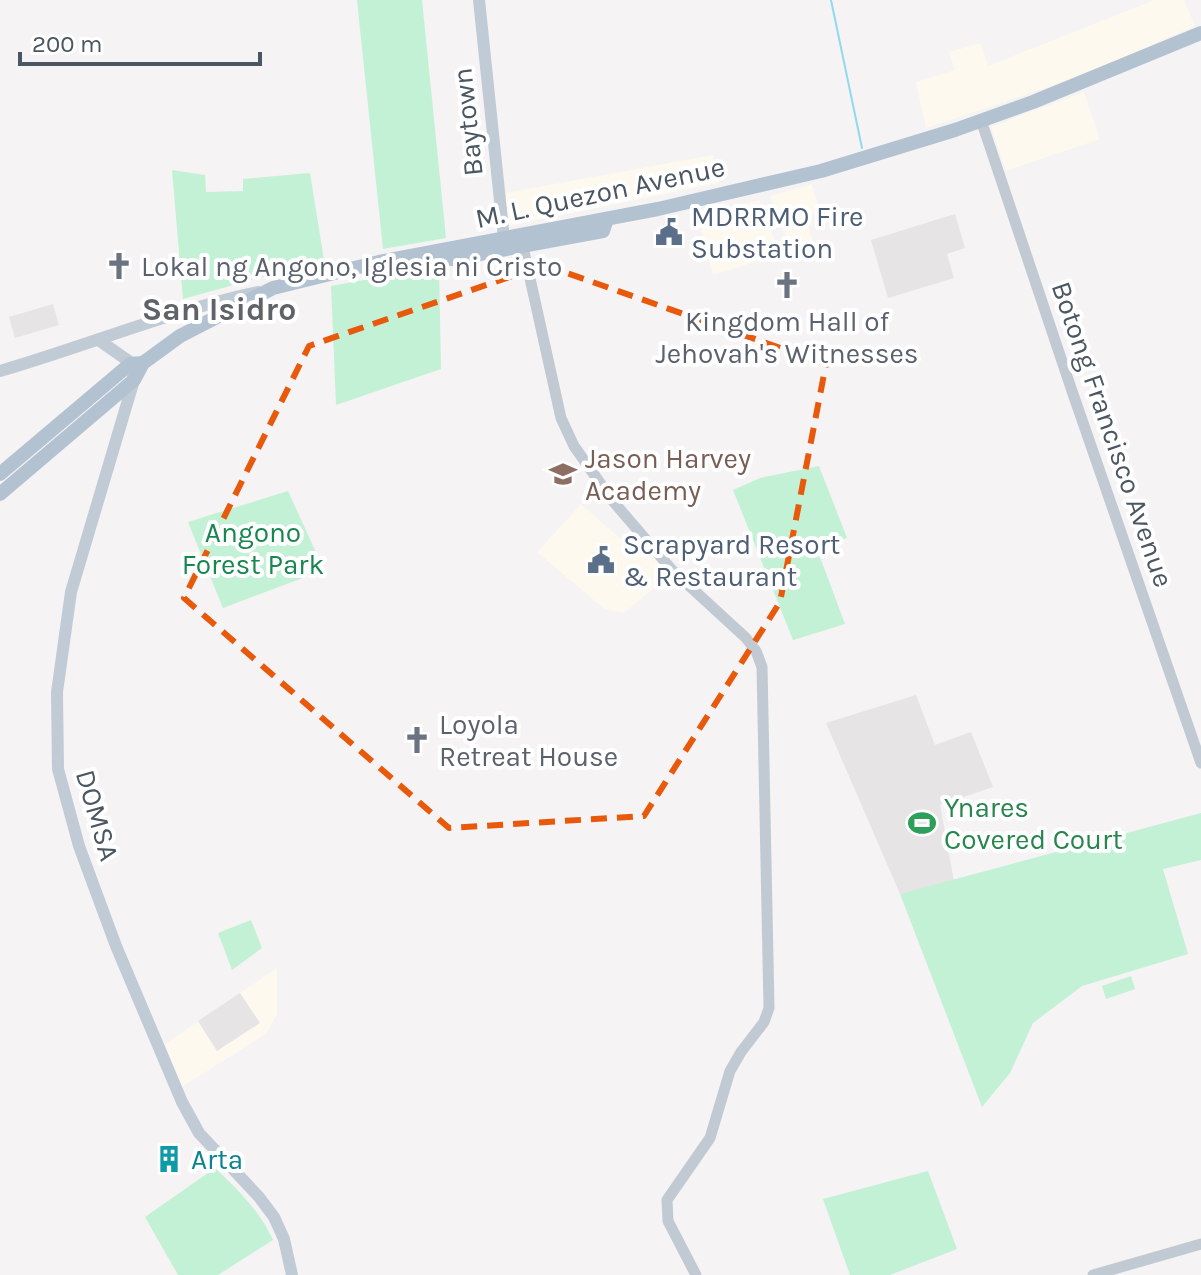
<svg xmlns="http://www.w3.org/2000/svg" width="1201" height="1275" font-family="Karla,sans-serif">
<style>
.commercial{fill:#fdf9ef}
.education{fill:#e6e4e5}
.green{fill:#c3f1d5}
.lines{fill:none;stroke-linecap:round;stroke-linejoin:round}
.stream{stroke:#90daee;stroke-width:2}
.tertiary{stroke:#c1cad2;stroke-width:11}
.secondary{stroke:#c1cbd6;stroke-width:12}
.primary{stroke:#b3c2d1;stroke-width:14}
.marked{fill:none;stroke:#e8590c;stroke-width:6;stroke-dasharray:16 10;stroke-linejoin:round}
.labels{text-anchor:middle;stroke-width:8;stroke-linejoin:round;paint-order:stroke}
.street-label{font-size:28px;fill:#4a5661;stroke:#fff}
.service-label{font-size:28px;fill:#4e5e75;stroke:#fff;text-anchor:start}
.worship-label{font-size:28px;fill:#5b616d;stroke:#fff;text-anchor:start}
.education-label{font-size:28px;fill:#785e54;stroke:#fff;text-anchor:start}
.park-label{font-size:28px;fill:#17864f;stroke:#fff}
.leisure-label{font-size:28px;fill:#27864d;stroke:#fff;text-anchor:start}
.culture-label{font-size:28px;fill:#0d838f;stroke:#fff;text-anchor:start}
.quarter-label{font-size:32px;font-weight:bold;fill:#5f6368;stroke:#fff}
</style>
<rect width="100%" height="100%" fill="#f5f3f3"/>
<g class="commercial">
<path d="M1154 0H1184L1195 26 1081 76 926 128 916 82 955 70 949 52 981 43 988 66Z"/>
<path d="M1084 92 1100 139 1006 171 991 127Z"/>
<path d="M713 155 719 183 508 226 505 193Z"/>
<path d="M812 184 820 213 806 217 813 244 791 250 770 196Z"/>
<path d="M759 200 780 254 713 275 697 215Z"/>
<path d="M581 504 631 548 640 540 670 575 624 613 604 609 537 552Z"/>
<path d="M277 968V1014L267 1033 182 1087 165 1044Z"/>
</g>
<g class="education">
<path d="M955 214 965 248 947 254 954 278 888 298 871 240Z"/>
<path d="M53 304 59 325 15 338 9 317Z"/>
<path d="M916 695 935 745 971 732 993 787 940 805 954 881 900 894 826 723Z"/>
<path d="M240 993 260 1023 217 1051 198 1021Z"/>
</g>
<g class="green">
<path d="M357 0H422L446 238 383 249Z"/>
<path d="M172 170 205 175 206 192 243 191V179L310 173 324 260 183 299Z"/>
<path d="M439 266 441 369 336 405 331 286Z"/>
<path d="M819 466 847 538 817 549 845 624 793 640 733 490 760 478Z"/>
<path d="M288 491 324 570 223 608 188 522Z"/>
<path d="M1201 813V860L1163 869 1188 954 1082 986 1033 1023 1010 1073 982 1107 900 894Z"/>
<path d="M251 920 262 948 232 970 218 933Z"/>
<path d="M1131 976 1135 989 1106 999 1102 986Z"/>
<path d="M215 1168C238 1190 260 1211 273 1240L218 1275H178L145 1217Z"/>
<path d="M928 1171 957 1249 890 1275H850L823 1199Z"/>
</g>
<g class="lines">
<path class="stream" d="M831 0 862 148"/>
<g class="tertiary">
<path d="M981 120 1072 391 1201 763"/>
<path d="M523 247 561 418 574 446 612 500 672 570 746 638 756 651 762 667 769 1008 764 1022 741 1052 730 1071 710 1138 667 1200 668 1221 696 1275"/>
<path d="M1093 1275 1201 1244"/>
</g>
<g class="secondary">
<path d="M479 0 504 239"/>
<path d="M100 341 130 362 134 380 71 592 57 692 58 769 79 846 116 946 182 1102 199 1133 259 1197 274 1217 284 1239 292 1275"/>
<path d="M0 371C86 346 170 311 258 292"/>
</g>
<g class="primary">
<path d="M439 251 445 259H453L603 231 607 219"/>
<path d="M0 474 130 364 143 363"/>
<path d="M0 494 134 380 143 363 180 336 273 288 379 262 658 209 821 171 955 130 1033 102 1201 33"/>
</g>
</g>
<path class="marked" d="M544 265 826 364 780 602 644 816 449 828 184 598 309 346Z"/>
<defs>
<g id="civic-bare" transform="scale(2.16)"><path d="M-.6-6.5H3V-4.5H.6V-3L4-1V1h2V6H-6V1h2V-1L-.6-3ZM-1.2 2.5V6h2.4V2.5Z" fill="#5c6f8a" stroke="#fff" stroke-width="2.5" paint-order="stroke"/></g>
<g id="church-bare" transform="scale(2.16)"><path d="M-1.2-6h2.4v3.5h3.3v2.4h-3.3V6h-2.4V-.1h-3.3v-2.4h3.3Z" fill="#6b7280" stroke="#fff" stroke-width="2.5" paint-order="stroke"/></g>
<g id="school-bare" transform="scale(2.16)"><path d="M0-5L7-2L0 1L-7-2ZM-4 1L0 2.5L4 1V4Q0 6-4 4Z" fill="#8d6e63" stroke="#fff" stroke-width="2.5" paint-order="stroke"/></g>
<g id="stadium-bare" transform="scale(2.16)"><path d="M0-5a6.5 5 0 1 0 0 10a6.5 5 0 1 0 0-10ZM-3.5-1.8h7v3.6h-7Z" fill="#2e9e5b" stroke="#fff" stroke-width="2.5" paint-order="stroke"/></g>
<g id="building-bare" transform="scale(2.16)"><path d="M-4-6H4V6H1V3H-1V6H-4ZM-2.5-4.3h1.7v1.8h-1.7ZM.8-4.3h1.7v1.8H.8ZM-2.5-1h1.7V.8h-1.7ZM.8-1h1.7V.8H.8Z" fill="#0f9aa8" stroke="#fff" stroke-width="2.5" paint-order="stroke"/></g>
</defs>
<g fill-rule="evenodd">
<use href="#civic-bare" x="669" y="232"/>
<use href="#church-bare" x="119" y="266"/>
<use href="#church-bare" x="787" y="285"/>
<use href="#school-bare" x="563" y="474"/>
<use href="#civic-bare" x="601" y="560"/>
<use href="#church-bare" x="417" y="740"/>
<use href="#stadium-bare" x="922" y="823"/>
<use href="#building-bare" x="169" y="1159"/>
</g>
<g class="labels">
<g class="street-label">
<text transform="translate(467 122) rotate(-96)" y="10">Baytown</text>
<text transform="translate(600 192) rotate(-12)" y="10">M. L. Quezon Avenue</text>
<text transform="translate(1113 434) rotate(71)" y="10">Botong Francisco Avenue</text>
<text transform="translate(98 815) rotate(74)" y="10">DOMSA</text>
</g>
<g class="service-label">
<text x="691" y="226">MDRRMO Fire<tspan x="691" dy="32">Substation</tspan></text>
<text x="623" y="554">Scrapyard Resort<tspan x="623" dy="32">&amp; Restaurant</tspan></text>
</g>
<g class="worship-label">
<text x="141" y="276">Lokal ng Angono, Iglesia ni Cristo</text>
<text x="787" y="331" text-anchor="middle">Kingdom Hall of<tspan x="787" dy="32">Jehovah's Witnesses</tspan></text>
<text x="439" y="734">Loyola<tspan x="439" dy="32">Retreat House</tspan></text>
</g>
<g class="education-label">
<text x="585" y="468">Jason Harvey<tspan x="585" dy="32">Academy</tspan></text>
</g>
<g class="park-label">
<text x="253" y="542">Angono<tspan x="253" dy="32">Forest Park</tspan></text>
</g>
<g class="leisure-label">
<text x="944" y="817">Ynares<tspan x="944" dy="32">Covered Court</tspan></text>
</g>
<g class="culture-label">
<text x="191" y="1169">Arta</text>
</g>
<g class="quarter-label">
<text x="219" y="320">San Isidro</text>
</g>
</g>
<path d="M20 52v12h240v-12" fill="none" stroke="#4a5661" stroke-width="4"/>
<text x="32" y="52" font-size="24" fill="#4a5661" stroke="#ffffff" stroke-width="6" paint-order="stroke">200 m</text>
</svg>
